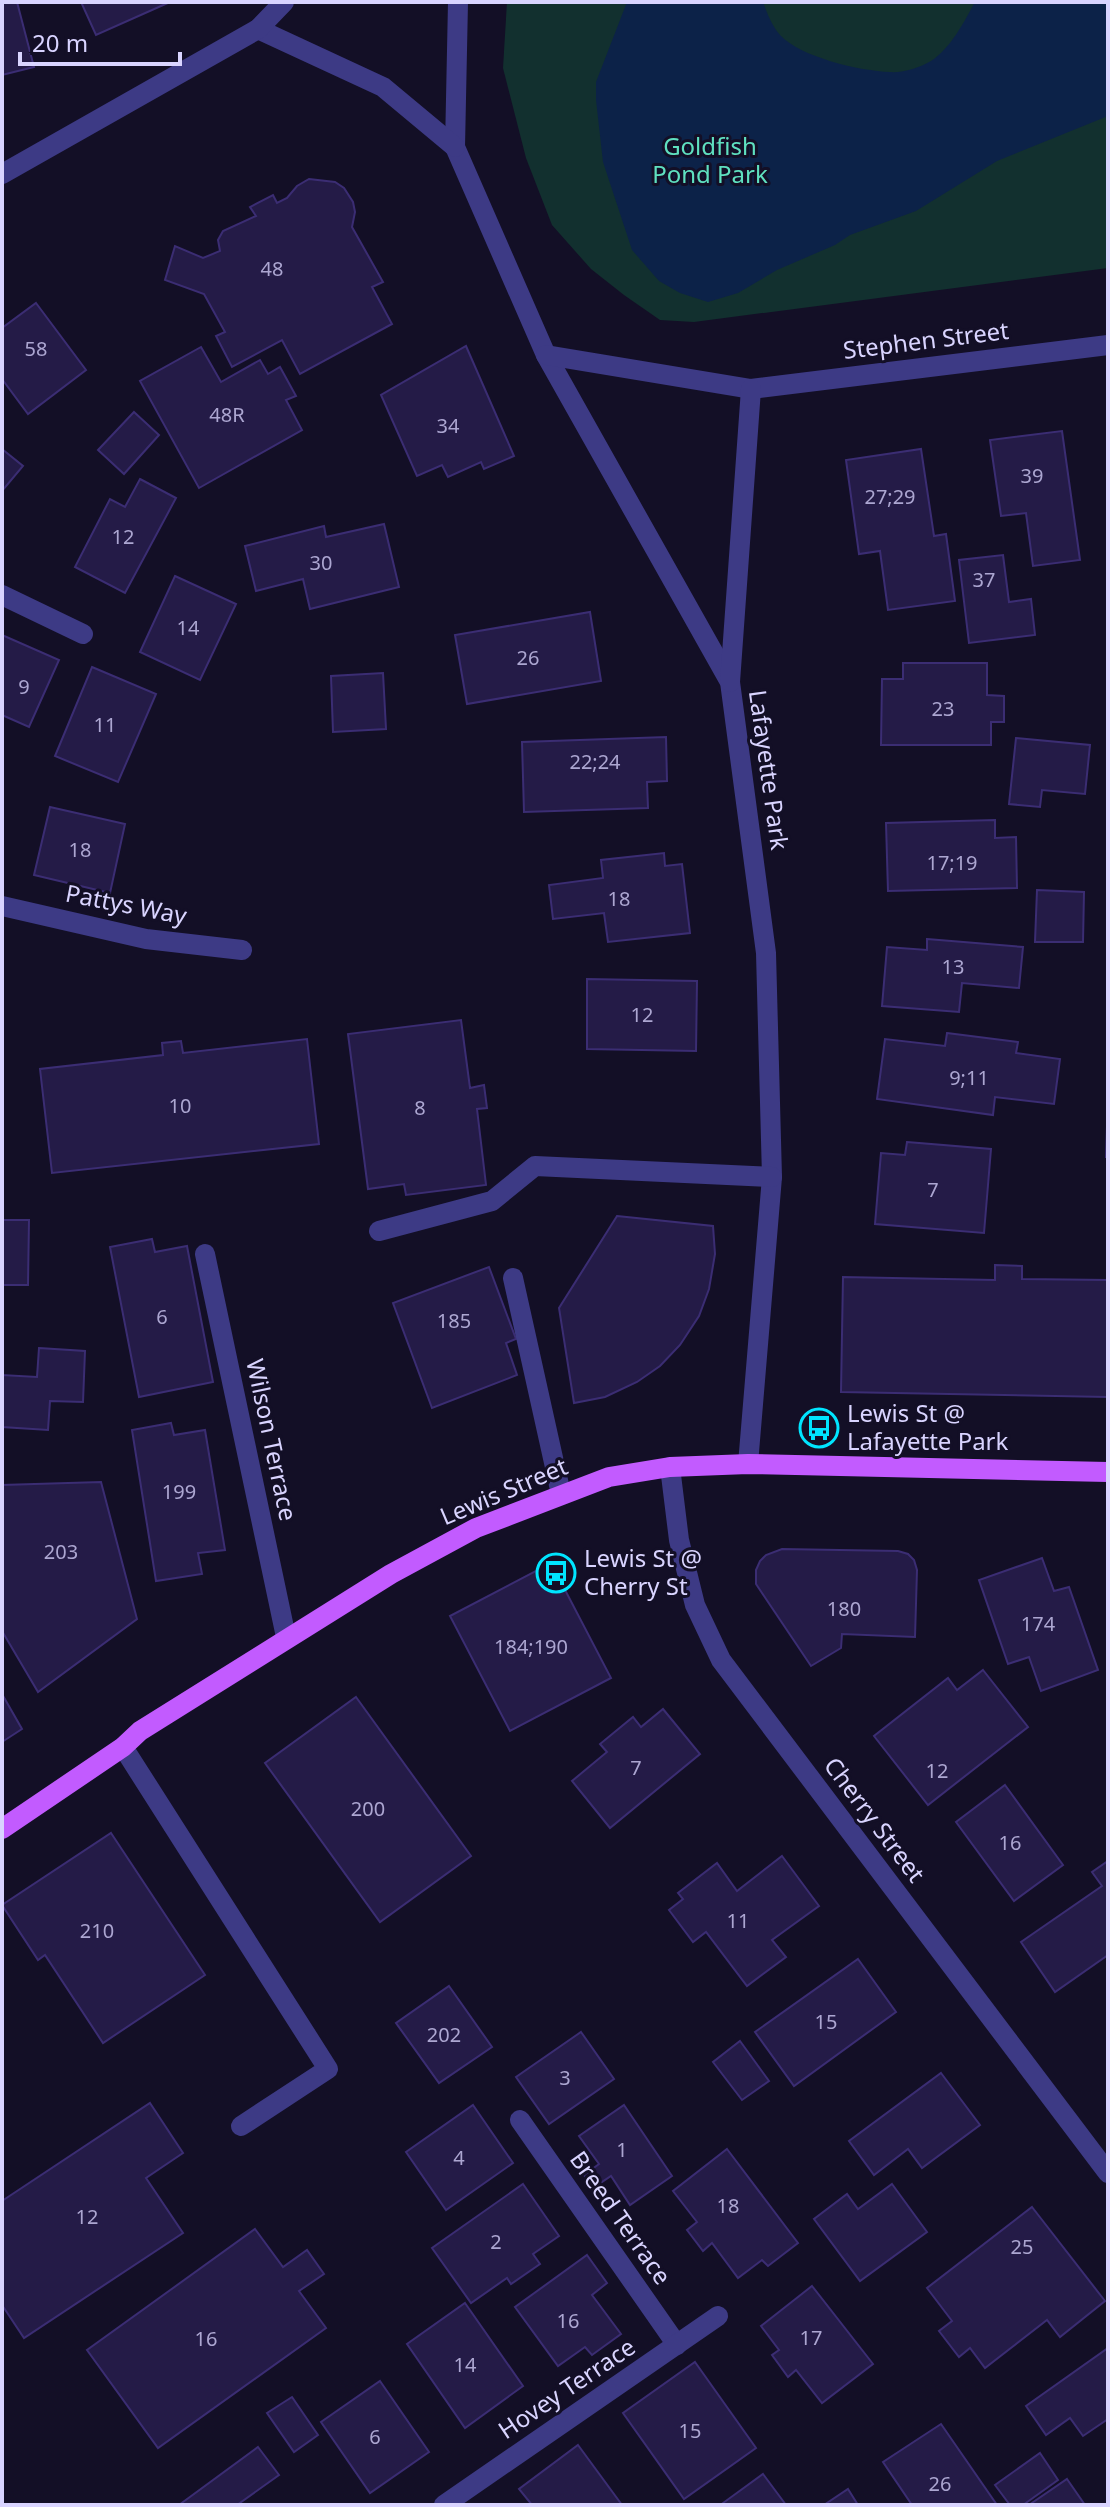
<svg xmlns="http://www.w3.org/2000/svg" width="1110" height="2507" font-family="'Noto Sans',sans-serif">
<style>
.green{fill:#12302f}
.water{fill:#0c2248}
.building{fill:#241b47;stroke:#3b2d73;stroke-width:2}
.lines{fill:none;stroke-linecap:round;stroke-linejoin:round}
.minor{stroke:#3d3a85;stroke-width:20}
.major{stroke:#c25bff;stroke-width:20}
.labels{text-anchor:middle;stroke-width:6;stroke-linejoin:round;paint-order:stroke}
.number-label{font-size:20px;fill:#aca6d1}
.park-label{font-size:24px;fill:#5fe0c0;stroke:#130f26}
.street-label{font-size:24px;fill:#d9d4ff;stroke:#130f26}
.poi-label{font-size:24px;fill:#d9d4ff;stroke:#130f26;text-anchor:start}
</style>
<rect width="100%" height="100%" fill="#130f26"/>
<path class="green" d="M507 2H1108V268L694 322 660 320 624 295 591 269 552 225 526 158 503 68Z"/>
<path class="water" d="M627 2H763C767 13 772 26 780 35 800 57 860 71 890 72 903 73 919 68 931 61 951 48 964 22 975 2H1108V116L997 161 916 211 850 235 835 245 777 270 738 293 708 302 680 293 659 281 632 250 603 162 596 100V82Z"/>
<g class="building">
<path d="M2 2H17L34 67 2 75Z"/>
<path d="M81 2H170L96 35Z"/>
<path d="M309 179 335 182 344 188 353 202 355 212 352 227 383 282 372 287 392 324 300 374 282 340 232 367 216 336 225 332 204 294 165 280 175 246 203 258 220 251 218 240 223 231 256 216 250 207 273 195 277 203 287 198 297 186Z"/>
<path d="M36 303 86 370 28 414 2 379V328Z"/>
<path d="M466 346 514 456 484 469 481 462 448 477 442 465 417 476 381 395Z"/>
<path d="M201 347 221 382 260 360 268 374 280 367 296 396 286 400 302 430 199 488 140 381Z"/>
<path d="M134 412 159 435 124 474 98 450Z"/>
<path d="M1062 431 1080 560 1033 566 1026 513 1001 516 990 440Z"/>
<path d="M2 449 23 466 2 491Z"/>
<path d="M921 449 934 536 946 534 955 601 888 610 880 551 859 554 846 460Z"/>
<path d="M140 479 176 498 125 593 75 567 110 499 125 507Z"/>
<path d="M384 524 399 587 310 609 303 579 256 591 245 546 324 526 326 537Z"/>
<path d="M1003 555 1009 602 1031 599 1035 635 969 643 959 560Z"/>
<path d="M175 576 236 604 200 680 140 652Z"/>
<path d="M590 612 601 681 467 704 455 635Z"/>
<path d="M2 635 59 660 29 727 2 715Z"/>
<path d="M903 663H987V695L1004 696V722H991V745H881L882 679H903Z"/>
<path d="M92 667 156 694 118 782 55 756Z"/>
<path d="M383 673 386 729 333 732 331 676Z"/>
<path d="M666 737 667 781 647 782 648 808 524 812 522 742Z"/>
<path d="M1016 738 1090 745 1085 794 1042 790 1040 807 1009 804Z"/>
<path d="M50 807 125 824 110 893 34 875Z"/>
<path d="M995 820V838L1016 837 1017 888 888 891 886 823Z"/>
<path d="M664 853 665 866 682 864 690 933 608 942 604 913 553 919 549 885 603 878 601 860Z"/>
<path d="M1037 890 1084 892 1083 942H1035Z"/>
<path d="M927 939 1023 947 1019 988 962 983 959 1012 882 1006 887 947 927 950Z"/>
<path d="M587 979 697 981 696 1051 587 1049Z"/>
<path d="M461 1020 470 1088 484 1085 487 1108 477 1109 486 1185 406 1195 404 1184 368 1189 348 1034Z"/>
<path d="M947 1033 1018 1042 1016 1053 1060 1059 1054 1104 995 1097 993 1115 877 1099 885 1039 945 1046Z"/>
<path d="M307 1039 319 1144 52 1173 40 1069 163 1055 162 1043 181 1041 183 1053Z"/>
<path d="M1108 1095V1157H1106Z"/>
<path d="M907 1142 991 1149 984 1233 875 1224 881 1153 905 1155Z"/>
<path d="M617 1216 713 1226 715 1254 709 1289 699 1316 680 1345 660 1366 637 1382 605 1397 574 1403 559 1308Z"/>
<path d="M2 1220H29L28 1285H2Z"/>
<path d="M152 1239 155 1252 187 1246 213 1382 139 1397 110 1247Z"/>
<path d="M995 1265 1022 1266V1279L1108 1280V1397L841 1392 843 1277 995 1280Z"/>
<path d="M489 1267 516 1339 506 1343 517 1375 432 1408 393 1303Z"/>
<path d="M39 1348 85 1351 83 1402 50 1401 48 1430 2 1427V1375L37 1377Z"/>
<path d="M171 1423 174 1435 205 1430 225 1550 198 1553 202 1574 156 1581 132 1430Z"/>
<path d="M101 1482 137 1619 38 1692 2 1631V1485Z"/>
<path d="M782 1549 898 1551 908 1554 914 1560 917 1570 915 1637 842 1634 841 1648 811 1666 756 1584V1570L760 1561 766 1555Z"/>
<path d="M1042 1558 1054 1591 1069 1587 1098 1670 1041 1691 1029 1657 1008 1664 979 1580Z"/>
<path d="M551 1563 611 1678 510 1731 450 1616Z"/>
<path d="M983 1670 1028 1727 928 1805 874 1736 948 1678 957 1690Z"/>
<path d="M2 1694 22 1729 2 1742Z"/>
<path d="M356 1697 471 1856 380 1922 265 1763Z"/>
<path d="M663 1709 700 1754 610 1828 572 1781 607 1752 600 1744 633 1717 641 1727Z"/>
<path d="M1005 1785 1063 1865 1014 1901 956 1822Z"/>
<path d="M111 1833 205 1975 103 2043 45 1955 38 1960 2 1905Z"/>
<path d="M782 1856 819 1906 772 1940 786 1957 747 1986 706 1932 693 1942 669 1910 683 1899 678 1893 717 1863 737 1891Z"/>
<path d="M1108 1861V1955L1055 1992 1021 1942 1102 1886 1092 1872Z"/>
<path d="M858 1959 896 2012 794 2086 755 2032Z"/>
<path d="M449 1986 492 2047 439 2083 396 2023Z"/>
<path d="M581 2032 614 2079 549 2124 516 2077Z"/>
<path d="M740 2041 769 2081 742 2100 713 2062Z"/>
<path d="M941 2073 980 2125 922 2168 908 2149 874 2175 849 2141Z"/>
<path d="M150 2103 183 2153 146 2178 183 2233 24 2338 2 2305V2201Z"/>
<path d="M473 2105 513 2163 446 2210 406 2152Z"/>
<path d="M624 2105 672 2176 630 2205 611 2176 593 2188 584 2175 599 2164 579 2136Z"/>
<path d="M727 2149 798 2243 768 2266 762 2260 738 2278 712 2243 703 2251 687 2230 697 2222 673 2191Z"/>
<path d="M523 2184 559 2236 533 2254 540 2264 511 2284 507 2278 471 2303 432 2248Z"/>
<path d="M892 2184 927 2232 860 2281 814 2219 847 2194 858 2209Z"/>
<path d="M1032 2207 1105 2301 1060 2337 1047 2320 985 2368 970 2348 959 2357 939 2331 952 2321 927 2288Z"/>
<path d="M255 2229 283 2267 307 2250 324 2274 299 2291 326 2328 158 2448 87 2350Z"/>
<path d="M587 2255 607 2283 592 2295 621 2334 592 2355 585 2347 558 2366 515 2307Z"/>
<path d="M812 2286 873 2364 822 2403 796 2370 788 2377 772 2355 779 2350 761 2326Z"/>
<path d="M465 2303 523 2386 465 2428 407 2344Z"/>
<path d="M1108 2348V2419L1083 2436 1070 2418 1046 2435 1026 2406Z"/>
<path d="M695 2362 756 2448 684 2499 623 2413Z"/>
<path d="M380 2381 429 2452 370 2493 321 2422Z"/>
<path d="M292 2397 318 2435 294 2452 267 2413Z"/>
<path d="M941 2424 997 2505H912L883 2462Z"/>
<path d="M578 2445 622 2505H532L519 2489Z"/>
<path d="M258 2447 279 2475 237 2505H179Z"/>
<path d="M1040 2453 1058 2480 1023 2505H1010L995 2485Z"/>
<path d="M763 2474 786 2505H725L723 2503Z"/>
<path d="M1067 2479 1085 2505H1029Z"/>
<path d="M848 2489 858 2505H824Z"/>
</g>
<g class="lines">
<g class="minor">
<path d="M458 2 455 147 546 355 730 682 766 953 772 1177 748 1464"/>
<path d="M258 29 383 87 455 147"/>
<path d="M2 174 258 29 284 2"/>
<path d="M546 355 751 389 1108 345"/>
<path d="M2 595 83 634"/>
<path d="M730 682 751 389"/>
<path d="M2 906 146 939 242 950"/>
<path d="M379 1231 492 1201 535 1166 772 1177"/>
<path d="M205 1254 286 1637"/>
<path d="M513 1278 561 1494"/>
<path d="M670 1467 679 1540 695 1605 721 1660 1108 2173"/>
<path d="M123 1747 328 2069 241 2126"/>
<path d="M520 2120 677 2345"/>
<path d="M444 2505 718 2316"/>
</g>
<path class="major" d="M2 1829 123 1747 140 1731 391 1574 476 1528 609 1477 670 1467 748 1464 1108 1472"/>
</g>
<defs>
<g id="bus-ring" transform="scale(2)"><circle r="9.5" fill="#130f26" stroke="#00e5ff" stroke-width="1.5"/><path d="M-5-6H5V4H4V6H2V4H-2V6H-4V4H-5ZM-3.5-4V0h7V-4ZM-3.5 1.2v1.5H-2V1.2ZM2 1.2v1.5H3.5V1.2Z" fill="#00e5ff"/></g>
</defs>
<g fill-rule="evenodd">
<use href="#bus-ring" x="819" y="1428"/>
<use href="#bus-ring" x="556" y="1573"/>
</g>
<g class="labels">
<g class="number-label">
<text x="272" y="276">48</text>
<text x="36" y="356">58</text>
<text x="227" y="422">48R</text>
<text x="448" y="433">34</text>
<text x="1032" y="483">39</text>
<text x="890" y="504">27;29</text>
<text x="123" y="544">12</text>
<text x="321" y="570">30</text>
<text x="984" y="587">37</text>
<text x="188" y="635">14</text>
<text x="528" y="665">26</text>
<text x="24" y="694">9</text>
<text x="943" y="716">23</text>
<text x="105" y="732">11</text>
<text x="595" y="769">22;24</text>
<text x="80" y="857">18</text>
<text x="952" y="870">17;19</text>
<text x="619" y="906">18</text>
<text x="953" y="974">13</text>
<text x="642" y="1022">12</text>
<text x="969" y="1085">9;11</text>
<text x="180" y="1113">10</text>
<text x="420" y="1115">8</text>
<text x="933" y="1197">7</text>
<text x="162" y="1324">6</text>
<text x="454" y="1328">185</text>
<text x="179" y="1499">199</text>
<text x="61" y="1559">203</text>
<text x="844" y="1616">180</text>
<text x="1038" y="1631">174</text>
<text x="531" y="1654">184;190</text>
<text x="636" y="1775">7</text>
<text x="937" y="1778">12</text>
<text x="368" y="1816">200</text>
<text x="1010" y="1850">16</text>
<text x="738" y="1928">11</text>
<text x="97" y="1938">210</text>
<text x="826" y="2029">15</text>
<text x="444" y="2042">202</text>
<text x="565" y="2085">3</text>
<text x="622" y="2157">1</text>
<text x="459" y="2165">4</text>
<text x="728" y="2213">18</text>
<text x="87" y="2224">12</text>
<text x="496" y="2249">2</text>
<text x="1022" y="2254">25</text>
<text x="568" y="2328">16</text>
<text x="811" y="2345">17</text>
<text x="206" y="2346">16</text>
<text x="465" y="2372">14</text>
<text x="690" y="2438">15</text>
<text x="375" y="2444">6</text>
<text x="940" y="2491">26</text>
</g>
<g class="park-label">
<text x="710" y="155">Goldfish<tspan x="710" dy="28">Pond Park</tspan></text>
</g>
<g class="street-label">
<text transform="translate(926 341) rotate(-7)" y="8">Stephen Street</text>
<text transform="translate(768 770) rotate(82)" y="8">Lafayette Park</text>
<text transform="translate(126 905) rotate(11)" y="8">Pattys Way</text>
<text transform="translate(271 1440) rotate(78)" y="8">Wilson Terrace</text>
<text transform="translate(504 1492) rotate(-23)" y="8">Lewis Street</text>
<text transform="translate(874 1820) rotate(53)" y="8">Cherry Street</text>
<text transform="translate(620 2218) rotate(55)" y="8">Breed Terrace</text>
<text transform="translate(567 2389) rotate(-34)" y="8">Hovey Terrace</text>
</g>
<g class="poi-label">
<text x="847" y="1422">Lewis St @<tspan x="847" dy="28">Lafayette Park</tspan></text>
<text x="584" y="1567">Lewis St @<tspan x="584" dy="28">Cherry St</tspan></text>
</g>
</g>
<rect width="1110" height="2507" fill="none" stroke="#d9d4ff" stroke-width="8"/>
<path d="M20 52v12h160v-12" fill="none" stroke="#d9d4ff" stroke-width="4"/>
<text x="32" y="52" font-size="24" fill="#d9d4ff" stroke="#130f26" stroke-width="6" paint-order="stroke">20 m</text>
</svg>
